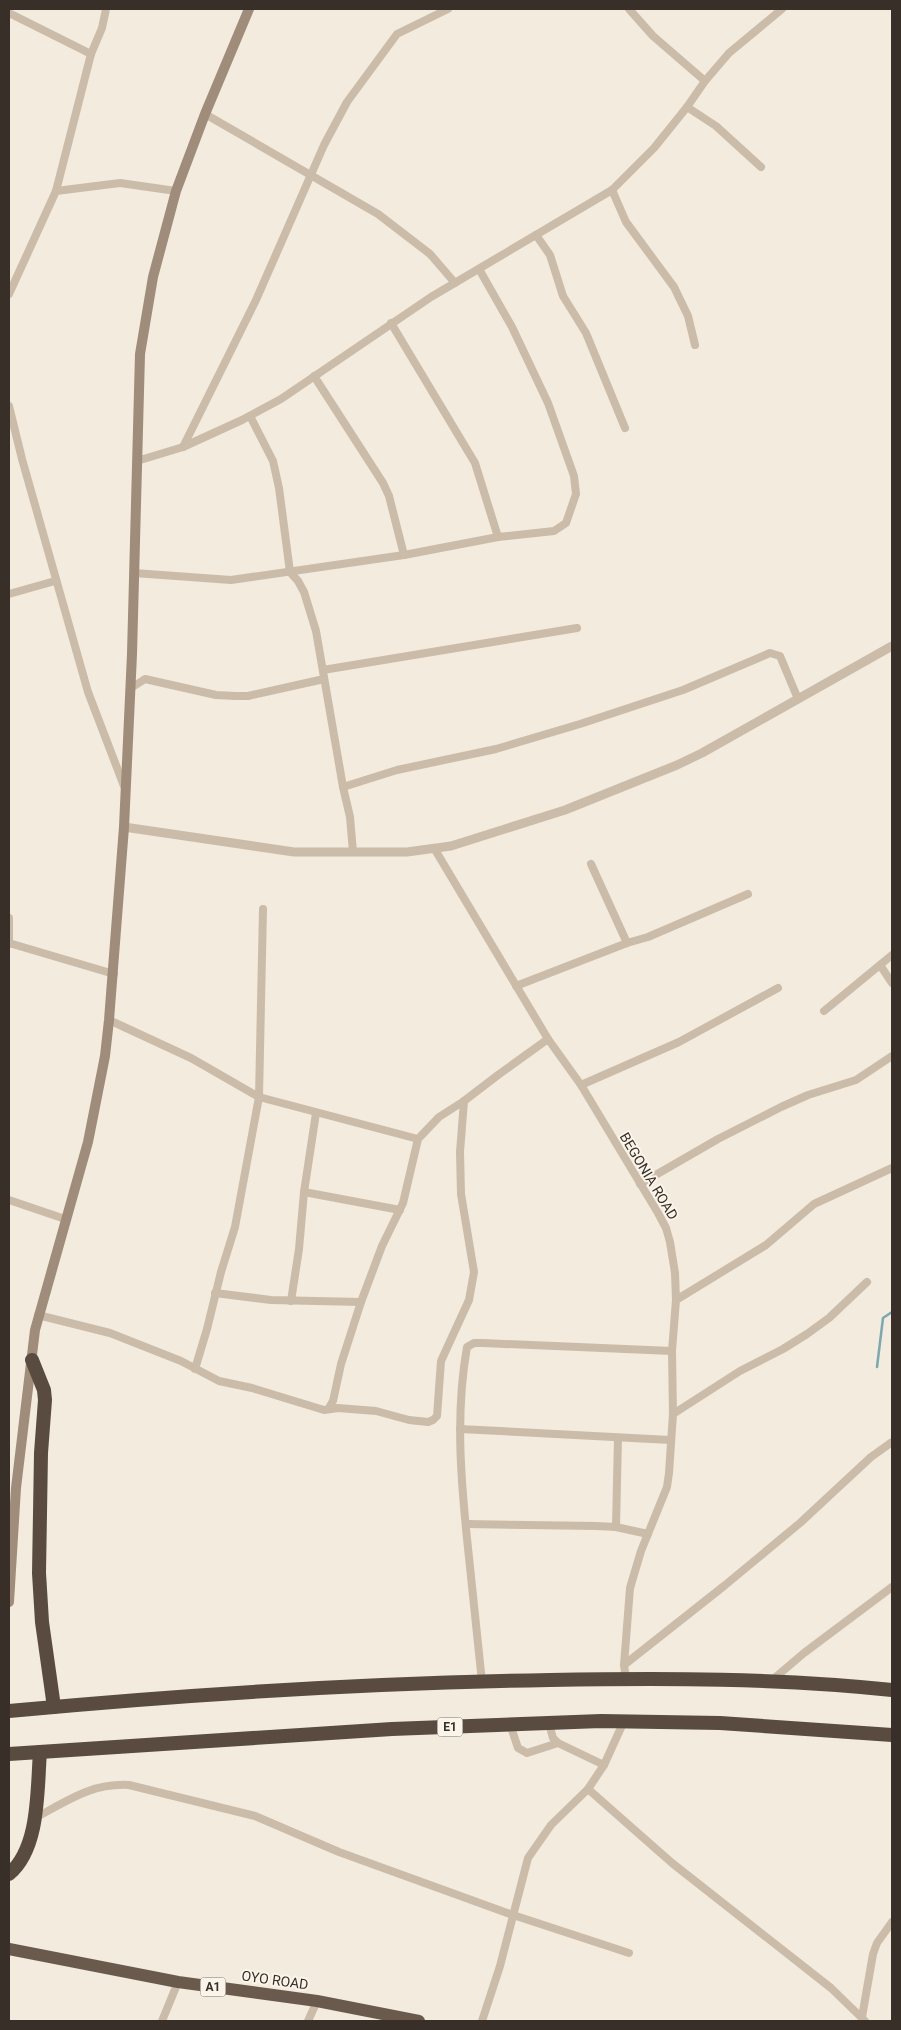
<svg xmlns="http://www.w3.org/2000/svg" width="901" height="2030" font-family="Roboto,sans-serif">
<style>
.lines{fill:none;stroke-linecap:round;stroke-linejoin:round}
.stream{stroke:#7ca8b0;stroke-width:2.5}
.minor{stroke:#cbbca9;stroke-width:8}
.tertiary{stroke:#cbbca9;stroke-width:9}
.secondary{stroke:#9f8c7a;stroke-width:10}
.trunk{stroke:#6a5a4d;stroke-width:12}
.motorway{stroke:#594b40;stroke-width:14}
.labels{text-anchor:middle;stroke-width:4;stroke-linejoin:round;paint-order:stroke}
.shield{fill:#faf4ea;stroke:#726a63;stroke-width:1}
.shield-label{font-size:12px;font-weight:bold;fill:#382f29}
.street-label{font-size:14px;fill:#382f29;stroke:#faf4ea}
</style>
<rect width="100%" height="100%" fill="#f3ebdd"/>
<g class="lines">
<path class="stream" d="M877 1367 883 1318 892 1312"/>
<g class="minor">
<path d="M629 9 653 36 705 81"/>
<path d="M9 13 91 54"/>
<path d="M687 107 716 126 761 167"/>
<path d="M205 114 378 214 430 254 455 283"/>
<path d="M612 190 626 222 674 287 688 316 695 345"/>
<path d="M56 191 120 183 176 191"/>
<path d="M536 235 550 255 563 296 586 333 625 428"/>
<path d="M9 294 56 191 91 54 102 28 106 9"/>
<path d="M391 323 475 463 498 537"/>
<path d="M314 376 383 483 389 496 404 555"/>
<path d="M9 406 22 459 88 692 124 786"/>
<path d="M250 416 273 461 279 488 290 572 298 581 304 592 316 631 343 787 350 817 353 852"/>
<path d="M183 447 256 300 324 145 347 102 397 34 448 9"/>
<path d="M137 461 183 447 242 420 281 399 431 297 612 190 654 148 687 107 705 81 729 53 782 9"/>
<path d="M134 573 231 580 404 555 498 537 554 531 566 523 576 494 574 476 548 403 512 327 479 269"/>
<path d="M9 594 55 581"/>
<path d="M323 670 577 628"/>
<path d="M131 688 145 679 216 695 235 696H248L324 679"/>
<path d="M343 787 397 770 496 749 580 724 683 690 770 653 780 656 798 699"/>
<path d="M434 848 548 1039 581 1085 658 1213 666 1228 670 1242 675 1273 676 1300 672 1351 673 1414 669 1473 667 1487 641 1551 630 1588 624 1665 626 1679"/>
<path d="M591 864 627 943"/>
<path d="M9 918V944"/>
<path d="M9 943 114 974"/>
<path d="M880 965 892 983"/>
<path d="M516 986 627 943 648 937 748 894"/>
<path d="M824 1011 892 955"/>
<path d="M109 1020 191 1058 259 1097 263 909"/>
<path d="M581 1085 679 1042 778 988"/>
<path d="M640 1184 718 1139 781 1107 808 1095 856 1080 892 1056"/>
<path d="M304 1192 400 1210"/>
<path d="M9 1200 65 1219"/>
<path d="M215 1293 271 1300 361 1302"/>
<path d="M676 1300 766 1245 814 1204 892 1168"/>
<path d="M291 1301 299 1249 304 1192 316 1113"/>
<path d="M38 1315 110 1333 181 1361 219 1381 252 1388 324 1410 338 1408 376 1411 409 1420 428 1422 433 1420 437 1416 441 1361 469 1300 474 1272 461 1194 460 1152 464 1101"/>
<path d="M195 1369 207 1329 221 1272 235 1227 259 1097 418 1139"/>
<path d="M329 1408 333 1401 341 1364 361 1302 382 1246 403 1203 418 1139 439 1117 464 1101 498 1075 548 1039"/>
<path d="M673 1414 740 1371 783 1349 807 1334 829 1318 867 1282"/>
<path d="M460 1429 670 1440"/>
<path d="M466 1524 596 1526 616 1527 648 1534"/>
<path d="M616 1527 618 1438"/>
<path d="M624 1665 724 1586 800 1523 871 1457 892 1442"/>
<path d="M482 1681C477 1637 473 1593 468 1548 461 1482 455 1414 467 1347L474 1343H483L672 1351"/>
<path d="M771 1681 804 1653 892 1587"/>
<path d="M510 1724 518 1748 527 1753 558 1743"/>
<path d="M549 1724 553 1738 558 1743 604 1765"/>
<path d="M588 1789 672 1863 831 1988 865 2021"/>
<path d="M35 1818C67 1801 91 1783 129 1785L255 1816 339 1852 513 1915 629 1953"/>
<path d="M862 2017 873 1954 877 1943 892 1922"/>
<path d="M162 2021 178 1982"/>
<path d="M308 2021 317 2001"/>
<path d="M482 2021 500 1966 528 1858 551 1825 588 1789 604 1765 624 1721"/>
</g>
<path class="tertiary" d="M124 827 294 852H407L451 846 565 810 677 765 702 753 892 646"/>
<path class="secondary" d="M9 1602 16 1488 35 1330 88 1142 105 1056 109 1020 124 827 132 654 140 354 153 277 176 191 205 114 249 9"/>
<path class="trunk" d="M9 1949 178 1982 317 2001 419 2021"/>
<g class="motorway">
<path d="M32 1360 44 1390 45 1400 41 1453 39 1573 42 1622 54 1707"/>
<path d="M9 1711C189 1694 370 1683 550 1680 665 1678 778 1678 892 1690"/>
<path d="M9 1754 392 1729 601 1721 720 1723 892 1735"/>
<path d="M9 1874C40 1848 37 1789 40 1752"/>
</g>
</g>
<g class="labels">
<g class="shield">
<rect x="437.5" y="1717.5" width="25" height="19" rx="4"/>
<rect x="200.5" y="1977.5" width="25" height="19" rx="4"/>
</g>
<g class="shield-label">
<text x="450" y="1731">E1</text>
<text x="213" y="1991">A1</text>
</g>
<g class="street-label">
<text transform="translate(649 1176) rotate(59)" y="5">BEGONIA ROAD</text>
<text transform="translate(275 1980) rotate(8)" y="5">OYO ROAD</text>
</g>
</g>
<rect width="901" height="2030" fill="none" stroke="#382f29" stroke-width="20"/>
</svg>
